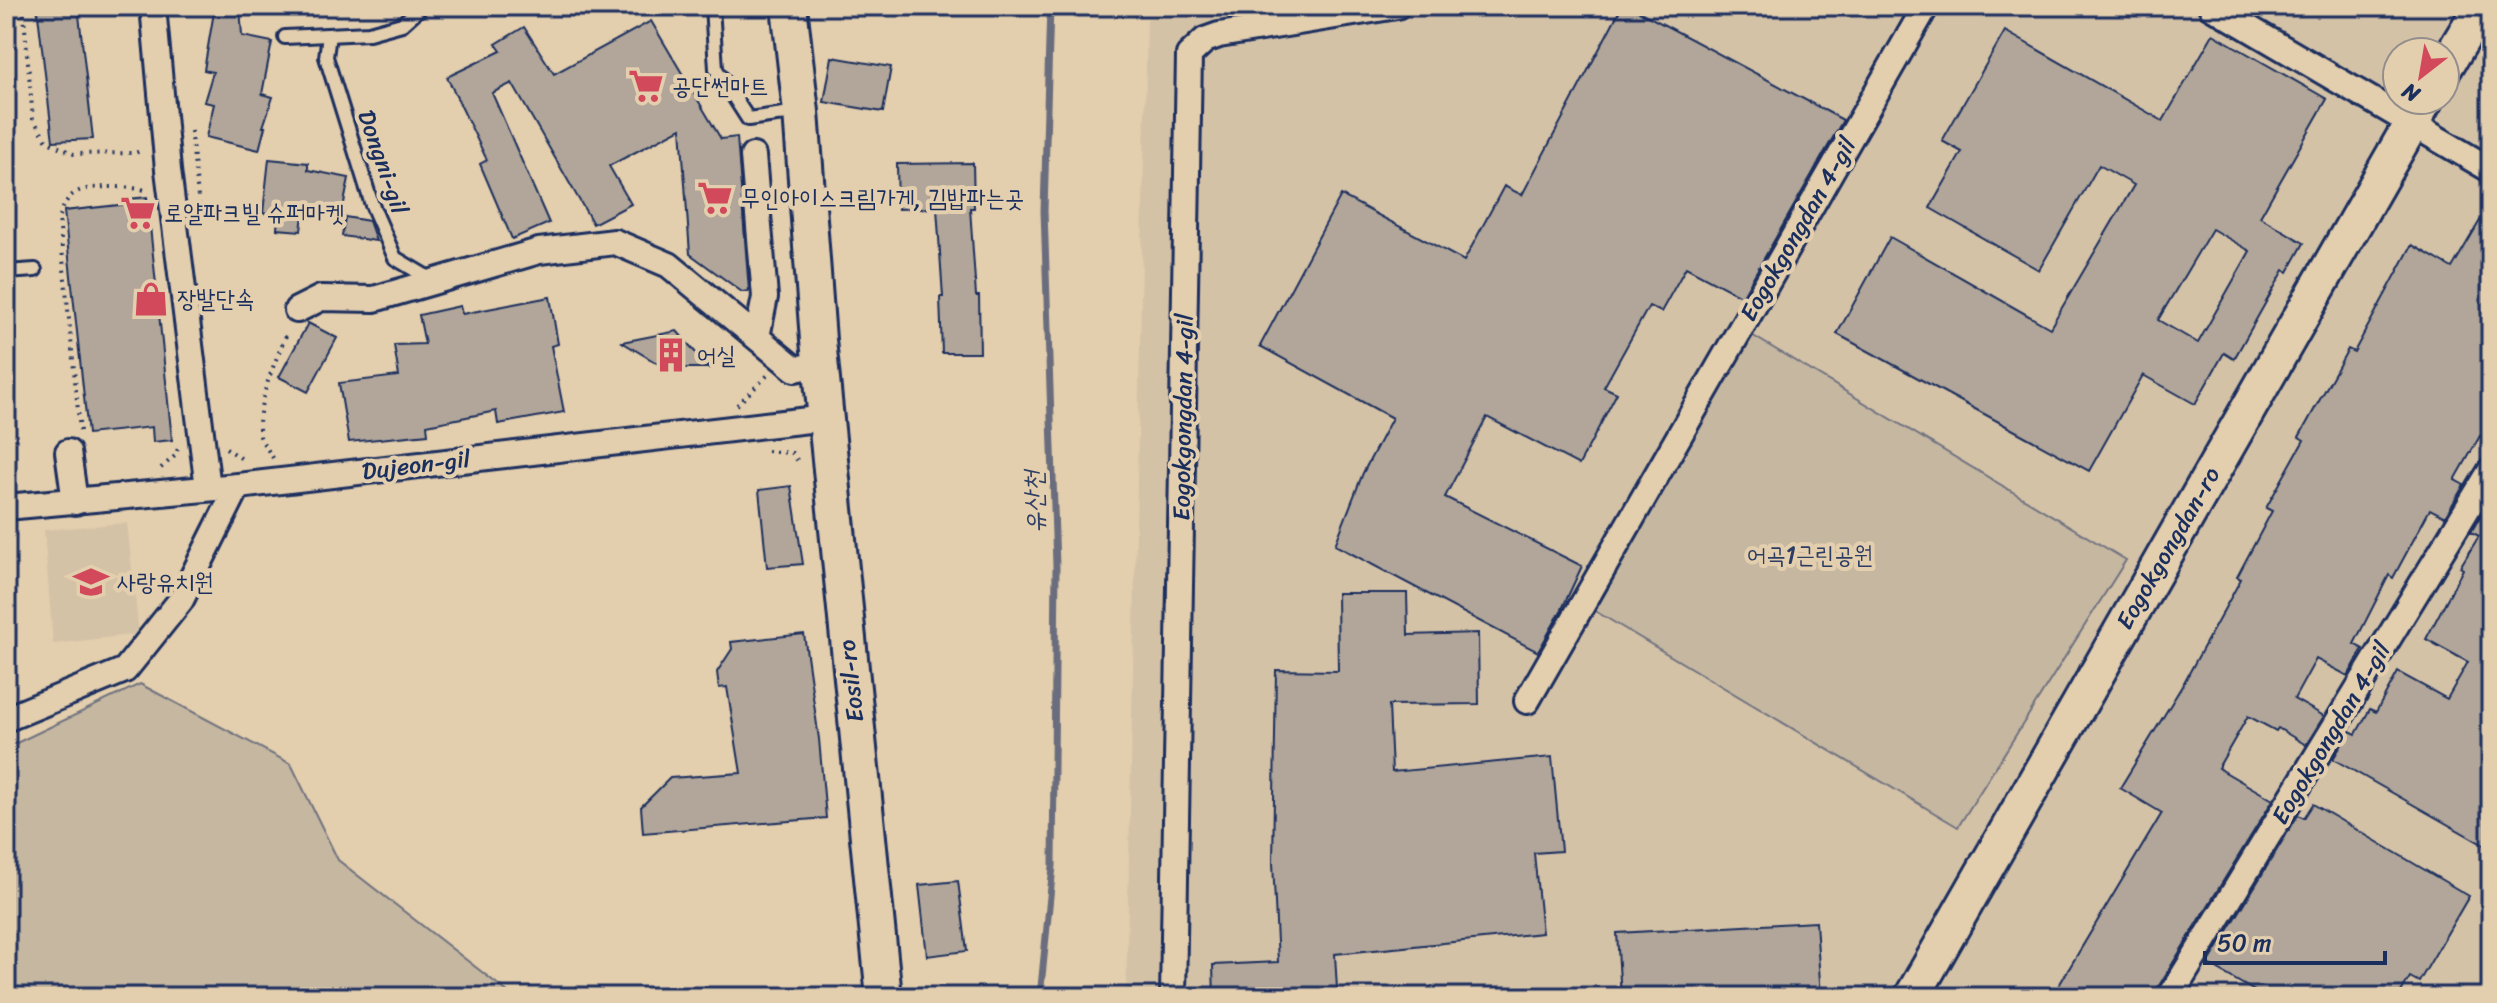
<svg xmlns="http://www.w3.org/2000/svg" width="2497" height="1003" font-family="Sriracha,'Poor Story',sans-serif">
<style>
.built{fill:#d4c2a7;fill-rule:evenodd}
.green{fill:#c6b7a1;stroke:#707380;stroke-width:2}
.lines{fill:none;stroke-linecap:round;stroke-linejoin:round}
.stream{stroke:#6a6d7d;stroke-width:7}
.building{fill:#b1a699;stroke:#1b2f5e;stroke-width:2;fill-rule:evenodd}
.lane-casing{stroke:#1b2f5e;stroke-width:18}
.street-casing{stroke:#1b2f5e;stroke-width:30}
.secondary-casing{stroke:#1b2f5e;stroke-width:40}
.path{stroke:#1b2f5e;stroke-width:4;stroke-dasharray:2 6;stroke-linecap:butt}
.lane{stroke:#e3cead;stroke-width:12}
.street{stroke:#e3cead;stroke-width:24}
.secondary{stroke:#e3cead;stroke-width:34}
.labels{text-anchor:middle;stroke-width:8;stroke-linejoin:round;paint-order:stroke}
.poi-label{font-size:24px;fill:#1b2f5e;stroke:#e3cead;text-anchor:start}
.street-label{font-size:24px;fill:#1b2f5e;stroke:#e3cead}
.park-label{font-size:24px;fill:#2c3d65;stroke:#e3cead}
.water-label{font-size:26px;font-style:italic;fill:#2f3f66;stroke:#e3cead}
</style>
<rect width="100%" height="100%" fill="#e3cead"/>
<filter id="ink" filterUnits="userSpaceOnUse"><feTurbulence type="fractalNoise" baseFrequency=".0125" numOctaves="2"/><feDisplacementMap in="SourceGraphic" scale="16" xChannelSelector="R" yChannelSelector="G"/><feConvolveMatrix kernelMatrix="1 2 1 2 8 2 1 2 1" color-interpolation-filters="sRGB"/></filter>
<g filter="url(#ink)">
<g class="built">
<path d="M1197 6H2491V997H1126L1147 19ZM2397 52H2445V100H2397Z"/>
<path d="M127 523 139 634 53 644 44 530Z"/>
</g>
<g class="green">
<path d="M1750 334 2126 560 1958 827 1595 611Z"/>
<path d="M140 684 291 764 338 860 514 997H6V748Z"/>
</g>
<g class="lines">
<path class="stream" d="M1040 997 1053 866 1056 566 1044 211 1050 6"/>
</g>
<g class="building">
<path d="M37 6H78L93 139 53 141Z"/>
<path d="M215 6H240L242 36 272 42 262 94 273 97 263 127H265L259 150 206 137 214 104 204 102 213 72 204 70Z"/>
<path d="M1622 6H1629L1843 120 1742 297 1686 267 1661 312 1649 306 1604 387 1617 393 1579 465 1487 417 1445 497 1582 566 1562 609 1538 652 1335 545 1363 473 1392 418 1260 346 1341 195 1464 261 1504 186 1522 195Z"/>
<path d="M651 21 721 139 737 137 749 291 742 292 690 254 681 128 609 166 631 204 593 224 512 83 492 93 549 223 512 239 480 164 487 160 447 77 501 51 496 44 524 27 554 74Z"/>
<path d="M2005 31 2163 121 2213 34 2327 99 2260 217 2304 243 2288 272 2284 270 2234 359 2224 353 2195 404 2143 375 2089 471 1837 334 1890 237 2050 328 2134 185 2099 165 2039 270 1930 208 1962 152 1942 141ZM2212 229 2250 251 2198 343 2158 320Z"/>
<path d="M832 57 891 67 883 112 824 102Z"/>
<path d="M269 159 308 163V170L349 178 342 213 304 206 301 231 277 229 278 215 263 213Z"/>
<path d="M973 163 974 208H970L976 296H979L980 353H942L940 297H943L937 208 898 209 897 164Z"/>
<path d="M147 197 172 440 153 442 152 427 88 434 64 211 128 204V199Z"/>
<path d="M2491 202V443L2480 436 2455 480 2464 485 2445 517 2430 509 2393 578 2389 575 2354 644 2363 649 2348 676 2316 659 2294 699 2324 716 2306 745 2278 728 2276 731 2248 716 2218 768 2273 800 2157 989 2155 997H2052L2162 813 2120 788 2182 686 2241 579 2237 577 2272 511 2266 508 2304 440 2299 437 2348 349 2354 352 2412 245 2452 268Z"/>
<path d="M345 217 369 221 376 241 342 236Z"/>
<path d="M550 297 558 344 551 346 564 412 498 424 496 411 427 425 428 434 349 442 339 383 399 376 394 345 425 344 419 315 460 306 462 314Z"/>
<path d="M308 323 337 338 308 392 279 377Z"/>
<path d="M677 331 709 368H665L622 342Z"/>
<path d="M791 486 803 564 767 567 759 490Z"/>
<path d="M2490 500 2491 501V849L2333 759 2350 731 2356 734 2370 709 2376 712 2398 672 2447 699 2468 662 2426 639 2463 569 2460 567 2479 536 2471 532Z"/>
<path d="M1337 593H1407L1408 635 1478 633 1479 704 1389 705 1392 772 1552 757 1561 851 1534 853 1542 933 1335 954 1337 989 1270 992V997H1214L1213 965 1278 962 1273 863 1276 670 1338 671Z"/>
<path d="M804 634 819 739 826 818 643 833 641 807 670 778 741 773 727 687 719 688 717 672 732 649 731 642Z"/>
<path d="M2313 804 2469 896 2419 982 2410 977 2398 997H2265L2208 964 2298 815 2304 818Z"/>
<path d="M958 881 967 951 927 956 919 885Z"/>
<path d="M1816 922 1821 997H1621L1617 933Z"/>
</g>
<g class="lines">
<g class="lane-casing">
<g id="lane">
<path d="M712 6 716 69 748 119 798 112"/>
<path d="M329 35 326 57 372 205 395 258 432 280"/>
<path d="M285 37 369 33 402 24 422 6"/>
<path d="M6 272 35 270"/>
</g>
</g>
<g class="street-casing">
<g id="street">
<path d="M153 6 168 170 208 488"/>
<path d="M2211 6 2491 170"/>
<path d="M753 156 765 297 757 337"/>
<path d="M297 310 321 298 374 299 539 251 615 242 669 265 795 369 820 364"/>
<path d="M68 452 75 502"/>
<path d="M6 507 238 486 826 418"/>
<path d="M1527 701 1926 6"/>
<path d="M6 719 125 670 181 600 238 486"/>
<path d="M1173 997 1189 55 1205 40 1219 35 1397 6"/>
<path d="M2170 997 2491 470"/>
</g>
</g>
<g class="secondary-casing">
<g id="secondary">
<path d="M789 6 801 112 818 340 884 997"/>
<path d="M2445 67 2482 6"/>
<path d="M1912 997 2425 100"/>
</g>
</g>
<g class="path">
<path d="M23 6 33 119 48 142 74 154 135 153 143 150"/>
<path d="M191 131 199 206"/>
<path d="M737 405 768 375"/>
<path d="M80 431 59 218C63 208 66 197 77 192 89 185 135 186 148 191"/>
<path d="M226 448 245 461"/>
<path d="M767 451 792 453 800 464"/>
<path d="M273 458C269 451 262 443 260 436 254 407 277 357 288 331"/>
<path d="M161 468 176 455 178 448"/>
</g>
<use href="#lane" class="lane"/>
<use href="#street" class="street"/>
<use href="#secondary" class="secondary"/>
</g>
</g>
<defs>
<g id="supermarket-bare" transform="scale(2.76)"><path d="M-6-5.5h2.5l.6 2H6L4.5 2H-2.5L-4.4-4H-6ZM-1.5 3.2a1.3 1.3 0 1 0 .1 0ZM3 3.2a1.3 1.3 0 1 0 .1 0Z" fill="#d1495b" stroke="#e3cead" stroke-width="2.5" paint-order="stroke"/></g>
<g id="shop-bare" transform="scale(2.76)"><path d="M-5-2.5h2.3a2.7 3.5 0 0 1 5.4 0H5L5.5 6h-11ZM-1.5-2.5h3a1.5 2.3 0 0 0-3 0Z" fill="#d1495b" stroke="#e3cead" stroke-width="2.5" paint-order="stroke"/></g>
<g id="building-bare" transform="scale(2.76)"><path d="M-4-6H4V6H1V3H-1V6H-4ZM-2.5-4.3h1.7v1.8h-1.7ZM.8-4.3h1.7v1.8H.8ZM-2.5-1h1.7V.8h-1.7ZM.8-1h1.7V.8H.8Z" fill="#d1495b" stroke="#e3cead" stroke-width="2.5" paint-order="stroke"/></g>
<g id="school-bare" transform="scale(2.76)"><path d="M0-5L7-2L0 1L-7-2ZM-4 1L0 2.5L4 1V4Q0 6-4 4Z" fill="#d1495b" stroke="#e3cead" stroke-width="2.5" paint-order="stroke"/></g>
</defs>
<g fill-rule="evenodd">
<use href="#supermarket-bare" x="646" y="86"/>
<use href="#supermarket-bare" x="715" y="198"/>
<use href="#supermarket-bare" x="138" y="213"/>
<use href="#shop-bare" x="151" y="299"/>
<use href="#building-bare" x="671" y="355"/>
<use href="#school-bare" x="91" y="582"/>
</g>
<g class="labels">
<g class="poi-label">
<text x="672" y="94">공단썬마트</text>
<text x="741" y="206">무인아이스크림가게, 김밥파는곳</text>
<text x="164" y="221">로얄파크빌 슈퍼마켓</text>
<text x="177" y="307">장발단속</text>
<text x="697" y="363">어실</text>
<text x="117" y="590">사랑유치원</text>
</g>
<g class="street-label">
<text transform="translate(383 162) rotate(71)" y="8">Dongni-gil</text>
<text transform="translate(1798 229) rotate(-60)" y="8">Eogokgongdan 4-gil</text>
<text transform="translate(1183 417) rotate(-89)" y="8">Eogokgongdan 4-gil</text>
<text transform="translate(416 465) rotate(-7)" y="8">Dujeon-gil</text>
<text transform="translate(2168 548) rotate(-60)" y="8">Eogokgongdan-ro</text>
<text transform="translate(851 681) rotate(-96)" y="8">Eosil-ro</text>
<text transform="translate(2331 733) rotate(-59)" y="8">Eogokgongdan 4-gil</text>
</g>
<g class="park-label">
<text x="1810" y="563">어곡1근린공원</text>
</g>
<g class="water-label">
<text transform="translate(1034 502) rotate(-92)" y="9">유산천</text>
</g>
</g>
<rect width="2497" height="1003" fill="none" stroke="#e3cead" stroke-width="32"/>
<rect x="16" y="16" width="2465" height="971" fill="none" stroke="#1b2f5e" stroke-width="3" filter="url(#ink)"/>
<g transform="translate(2421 76) rotate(211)"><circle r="38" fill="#e3cead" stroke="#938e8d" stroke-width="2"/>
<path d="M0-6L14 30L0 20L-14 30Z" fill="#d1495b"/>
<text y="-12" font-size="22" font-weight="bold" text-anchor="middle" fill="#1b2f5e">N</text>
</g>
<path d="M2205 951v12h180v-12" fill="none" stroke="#1b2f5e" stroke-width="4"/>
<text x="2217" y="951" font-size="24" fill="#1b2f5e" stroke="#e3cead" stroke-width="6" paint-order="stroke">50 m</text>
</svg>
